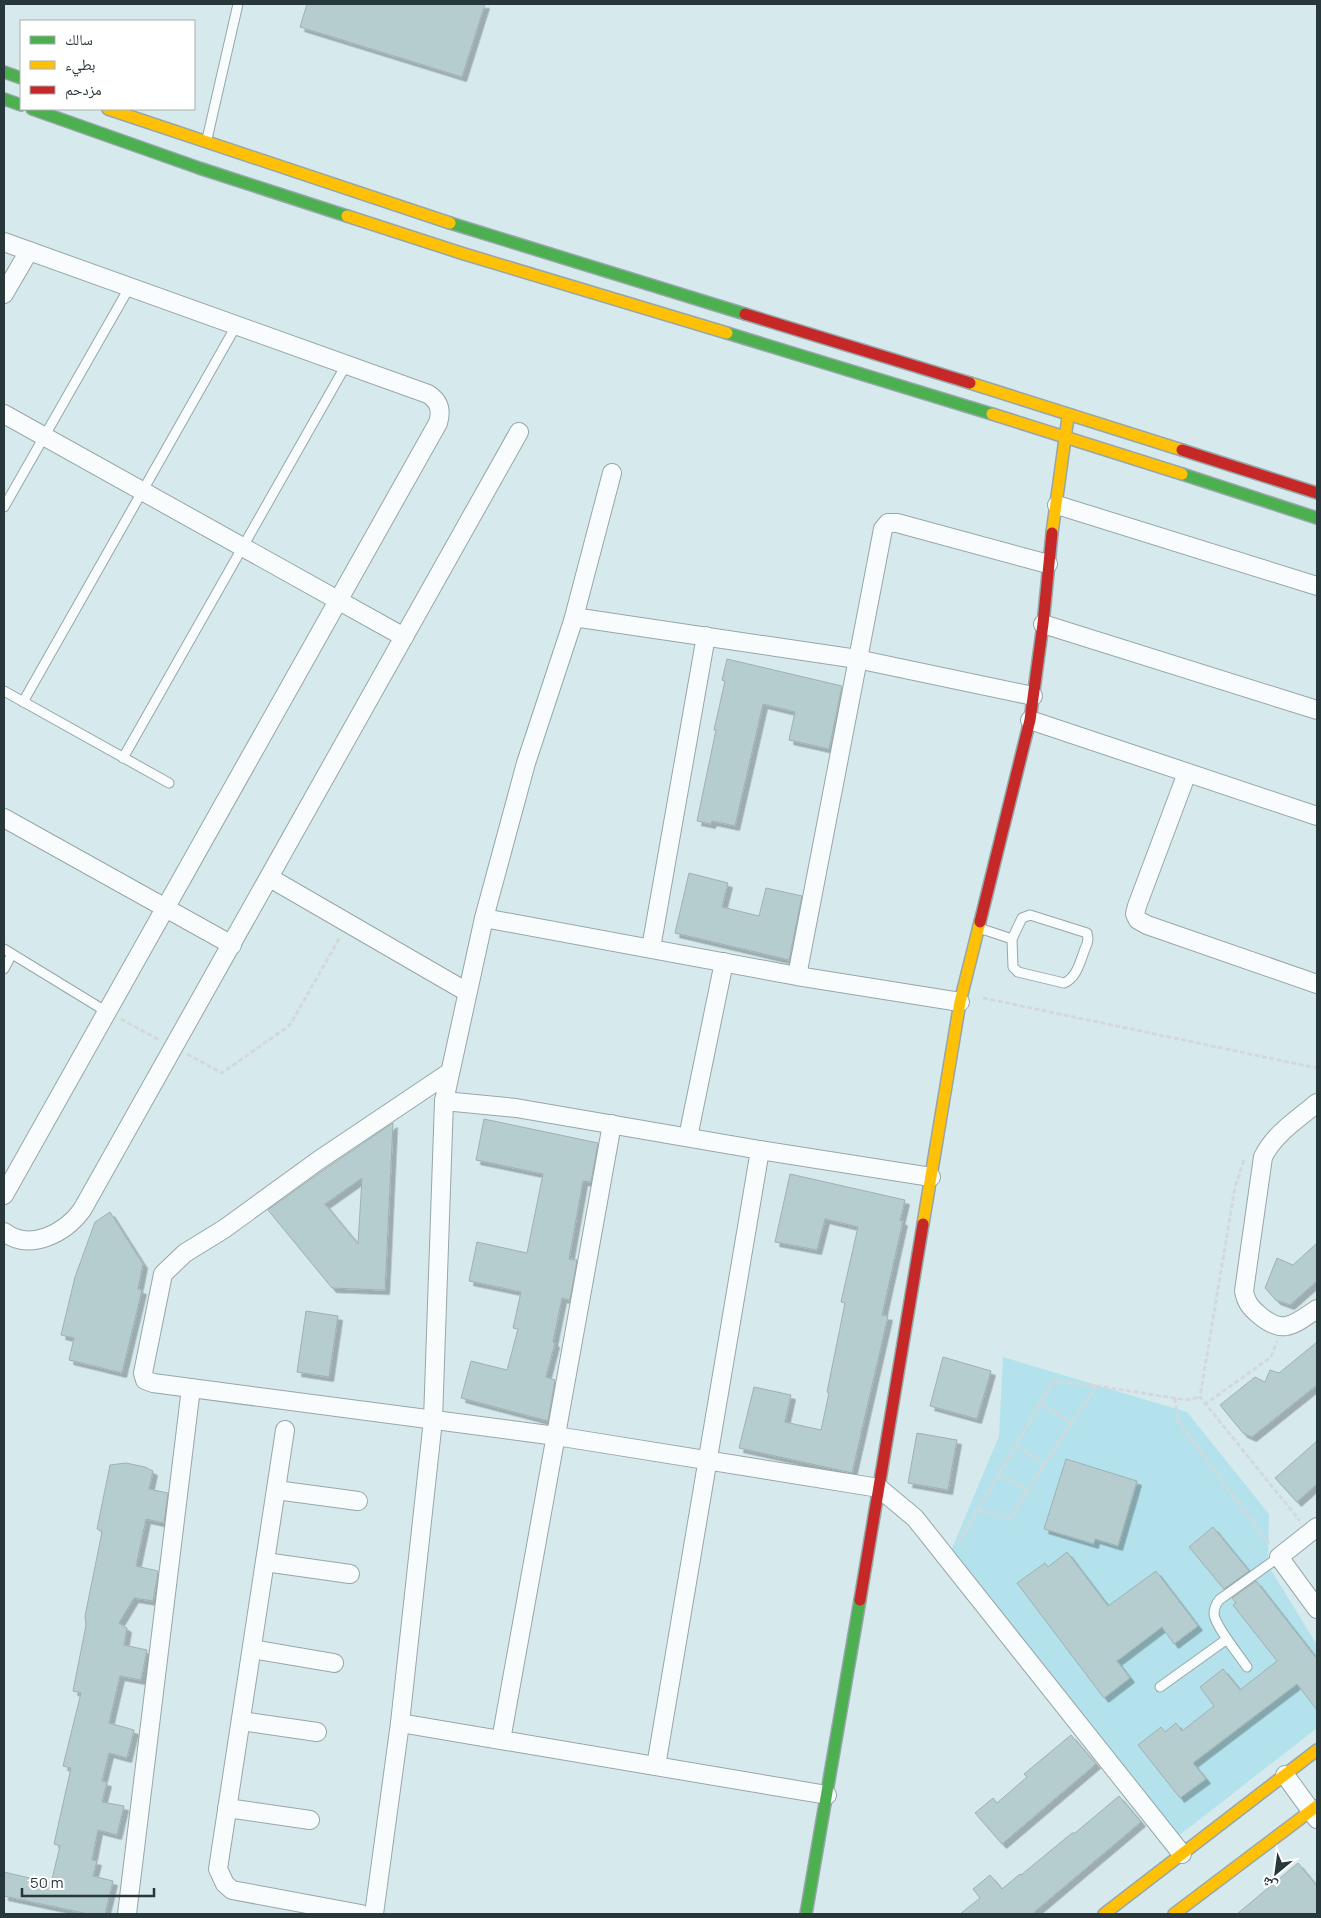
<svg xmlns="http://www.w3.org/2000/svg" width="1321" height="1918" font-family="Manrope,'Noto Naskh Arabic',sans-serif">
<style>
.green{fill:#b4e2ec}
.building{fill:#b5cdcf;stroke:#a0b0b2;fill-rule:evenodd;filter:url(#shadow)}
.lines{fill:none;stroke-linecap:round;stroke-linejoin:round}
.lane-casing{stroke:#97a6a9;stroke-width:11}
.street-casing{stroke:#97a6a9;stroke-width:20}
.fast-casing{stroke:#97a6a9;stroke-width:14}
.slow-casing{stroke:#97a6a9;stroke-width:14}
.jam-casing{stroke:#97a6a9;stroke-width:14}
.path{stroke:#d3d9da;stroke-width:3;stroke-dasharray:5 2.5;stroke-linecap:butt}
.lane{stroke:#f9fcfc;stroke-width:9}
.street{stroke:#f9fcfc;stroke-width:18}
.fast{stroke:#4caf50;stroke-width:11}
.slow{stroke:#ffc107;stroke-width:11}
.jam{stroke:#c62828;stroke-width:11}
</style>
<defs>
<filter id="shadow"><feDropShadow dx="4.5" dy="4.5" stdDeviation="0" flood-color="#0004"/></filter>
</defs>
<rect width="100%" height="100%" fill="#d6eaee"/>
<path class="green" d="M1003 1357 1187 1412 1269 1514 1268 1565 1317 1645V1728L1172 1841 950 1553 999 1436Z"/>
<g class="building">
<path d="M307 4H485L462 77 300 27Z"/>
<path d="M727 659 842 686 829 749 789 740 795 712 763 704 735 826 712 821 711 824 697 821 716 730H714L725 681 722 680Z"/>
<path d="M689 873 728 883 722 907 759 916 766 888 802 896 789 960 675 933Z"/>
<path d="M484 1119 598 1143 591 1182 583 1181 569 1259 577 1260 570 1300 562 1298 553 1342 555 1343 546 1377 555 1380 548 1421 461 1398 471 1361 507 1370 518 1329 513 1328 521 1292 469 1281 477 1242 527 1253 543 1174 476 1160Z"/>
<path d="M393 1123 385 1290 332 1288 268 1210 325 1169ZM362 1178 358 1244 325 1204Z"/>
<path d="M790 1174 905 1200 900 1221H903L882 1315 888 1316 852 1473 739 1448 754 1387 791 1395 785 1422 821 1430 829 1393 827 1392 845 1303 841 1302 858 1227 825 1219 817 1250 775 1242Z"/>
<path d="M110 1212 143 1264 138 1289 142 1290 122 1373 69 1360 74 1338 61 1335 75 1277 95 1222Z"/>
<path d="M1317 1243V1281L1290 1305 1276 1300 1265 1288 1277 1258 1293 1265Z"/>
<path d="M306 1311 338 1316 329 1377 297 1372Z"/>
<path d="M1317 1342V1385L1252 1437 1243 1433 1220 1405 1255 1377 1265 1382 1270 1370 1279 1373Z"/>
<path d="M943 1357 991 1371 977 1419 930 1406Z"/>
<path d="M917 1433 957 1440 948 1490 908 1483Z"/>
<path d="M1317 1441V1484L1297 1502 1275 1478Z"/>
<path d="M1066 1459 1137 1481 1118 1546 1095 1539 1094 1544 1044 1529Z"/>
<path d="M126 1463 145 1467 153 1471 149 1489 168 1493 164 1523 146 1519 136 1566 158 1571 153 1601 134 1598 119 1623 127 1628 124 1645 147 1650 141 1680 120 1676 109 1723 134 1730 127 1758 109 1753 102 1781 107 1782 102 1802 124 1806 117 1835 98 1830 92 1860 97 1861 93 1876 113 1881 105 1914H88L4 1896V1872L51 1883 60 1846 54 1844 71 1768 63 1766 81 1693 73 1691 86 1625 85 1616 102 1532 97 1529 110 1465Z"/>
<path d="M1213 1527 1249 1571 1224 1589 1189 1547Z"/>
<path d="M1067 1552 1108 1606 1156 1571 1198 1626 1174 1644 1162 1627 1117 1661 1130 1678 1104 1698 1017 1583 1045 1563 1048 1567Z"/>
<path d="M1256 1581 1317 1659V1710L1297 1684 1193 1763 1206 1779 1180 1798 1138 1745 1161 1727 1165 1732 1176 1723 1182 1731 1214 1706 1200 1687 1223 1669 1240 1690 1277 1661 1233 1605 1236 1603 1232 1598Z"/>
<path d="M1071 1735 1096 1764 1002 1844 975 1813 993 1798 997 1803 1027 1777 1024 1774Z"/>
<path d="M1119 1796 1141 1822 1032 1914H960L980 1898 973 1889 990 1875 1002 1889 1020 1874 1021 1875 1072 1833H1075Z"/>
<path d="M1298 1863 1317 1886V1914H1237Z"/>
</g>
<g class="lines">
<g class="lane-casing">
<g id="lane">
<path d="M207 139 238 4"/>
<path d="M4 507 129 288"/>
<path d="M4 691 169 783"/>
<path d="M23 702 236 326"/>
<path d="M123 758 346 365"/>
<path d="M1030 915 1087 933 1088 939 1087 944C1081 957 1078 978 1064 983L1018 972 1013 967 1012 939 1022 918Z"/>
<path d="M979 928 1012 939"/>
<path d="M4 949 107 1012"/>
<path d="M4 969 12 954"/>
<path d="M1247 1667C1240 1656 1215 1626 1214 1614 1214 1608 1216 1604 1219 1600L1279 1557"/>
<path d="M1160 1687 1227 1639"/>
</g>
</g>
<g class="street-casing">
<g id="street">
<path d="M4 242 428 394C439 401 442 410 438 423L4 1195"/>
<path d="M4 294 29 251"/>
<path d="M4 414 404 637"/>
<path d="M1057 505 1317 586"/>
<path d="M573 621 580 618 857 659 1033 696"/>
<path d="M1043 624 1317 710"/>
<path d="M1030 720 1317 816"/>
<path d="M1187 773 1137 906 1135 914 1138 920 1147 925 1317 984"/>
<path d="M4 818 232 945"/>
<path d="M270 878 467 992"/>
<path d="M484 918 797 976 960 1002"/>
<path d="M651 948 706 636"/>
<path d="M797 976 883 529 888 523H897L1048 564"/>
<path d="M450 1072 319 1160 224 1229 185 1253 163 1274 143 1373 145 1380 153 1383 556 1436 879 1488 915 1518 1182 1854"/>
<path d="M444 1101 516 1108 760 1150 931 1177"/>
<path d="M1317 1103C1298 1119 1274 1134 1263 1157L1244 1291C1246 1302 1250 1307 1258 1314 1283 1336 1293 1325 1317 1309"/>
<path d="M688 1137 724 962"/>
<path d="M4 1232C30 1252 65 1233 82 1210L519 432"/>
<path d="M285 1430 218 1869 225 1884 232 1890 361 1914"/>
<path d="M276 1490 358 1501"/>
<path d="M1317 1527 1279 1557 1317 1609"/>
<path d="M265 1562 350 1574"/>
<path d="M252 1649 334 1663"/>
<path d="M241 1721 317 1732"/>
<path d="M400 1723 827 1795"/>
<path d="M501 1740 612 1124"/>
<path d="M656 1766 760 1150"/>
<path d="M1285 1775 1317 1819"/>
<path d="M227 1808 310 1820"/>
<path d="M127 1914 191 1388"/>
<path d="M374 1914 400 1723 433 1420 444 1101 484 918 526 763 573 621 612 473"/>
</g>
</g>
<g class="fast-casing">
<g id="fast">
<path d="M4 72 21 78"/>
<path d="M4 99 21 105"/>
<path d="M32 109 199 168 347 216"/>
<path d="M450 223 745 314"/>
<path d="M727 333 992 414"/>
<path d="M1182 474 1317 518"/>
<path d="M806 1914 860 1600"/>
</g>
</g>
<g class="slow-casing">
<g id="slow">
<path d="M108 109 450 223"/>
<path d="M347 216 461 253 727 333"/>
<path d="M970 383 1182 450"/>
<path d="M992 414 1182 474"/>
<path d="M1052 533 1068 417"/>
<path d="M923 1224 960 1002 980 922"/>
<path d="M1104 1914 1317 1750"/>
<path d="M1174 1914 1317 1806"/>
</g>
</g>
<g class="jam-casing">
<g id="jam">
<path d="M745 314 970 383"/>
<path d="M1182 450 1317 493"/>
<path d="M980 922 1030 720 1043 624 1052 533"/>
<path d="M860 1600 923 1224"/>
</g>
</g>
<g class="path">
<path d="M983 998 1317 1068"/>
<path d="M121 1019 159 1040"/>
<path d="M187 1054 222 1073 290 1025 340 937"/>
<path d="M1244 1160 1235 1187 1200 1397 1300 1521"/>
<path d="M1175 1398 1178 1421 1269 1544"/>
<path d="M1042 1404 1072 1423"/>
<path d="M1204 1405 1271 1357 1277 1341"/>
<path d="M1016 1446 1045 1464"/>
<path d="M999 1475 1028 1490"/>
<path d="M978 1510 1009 1519 1096 1386"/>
<path d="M958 1544 1053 1381 1097 1386 1187 1400 1200 1397"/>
</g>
<use href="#lane" class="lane"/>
<use href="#street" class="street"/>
<use href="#fast" class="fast"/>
<use href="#slow" class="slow"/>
<use href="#jam" class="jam"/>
</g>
<rect width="1321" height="1918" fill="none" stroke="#28373a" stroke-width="10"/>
<rect x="20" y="20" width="175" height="90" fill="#ffffff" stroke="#a9afb0"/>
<rect x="30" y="36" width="25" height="8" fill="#4caf50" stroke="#a9afb0"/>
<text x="65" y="45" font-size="15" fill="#28373a">سالك</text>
<rect x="30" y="61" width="25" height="8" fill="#ffc107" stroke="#a9afb0"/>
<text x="65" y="70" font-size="15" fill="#28373a">بطيء</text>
<rect x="30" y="86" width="25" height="8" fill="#c62828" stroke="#a9afb0"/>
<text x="65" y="95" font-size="15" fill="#28373a">مزدحم</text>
<g transform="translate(1276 1873) rotate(209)" stroke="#ffffff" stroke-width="4" paint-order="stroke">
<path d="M0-4L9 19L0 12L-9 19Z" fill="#28373a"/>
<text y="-8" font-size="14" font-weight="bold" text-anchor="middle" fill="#28373a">ش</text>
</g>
<path d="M22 1888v8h132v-8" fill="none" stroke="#28373a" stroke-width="2.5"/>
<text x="30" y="1888" font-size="15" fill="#28373a" stroke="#ffffff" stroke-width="4" paint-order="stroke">50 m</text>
</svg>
